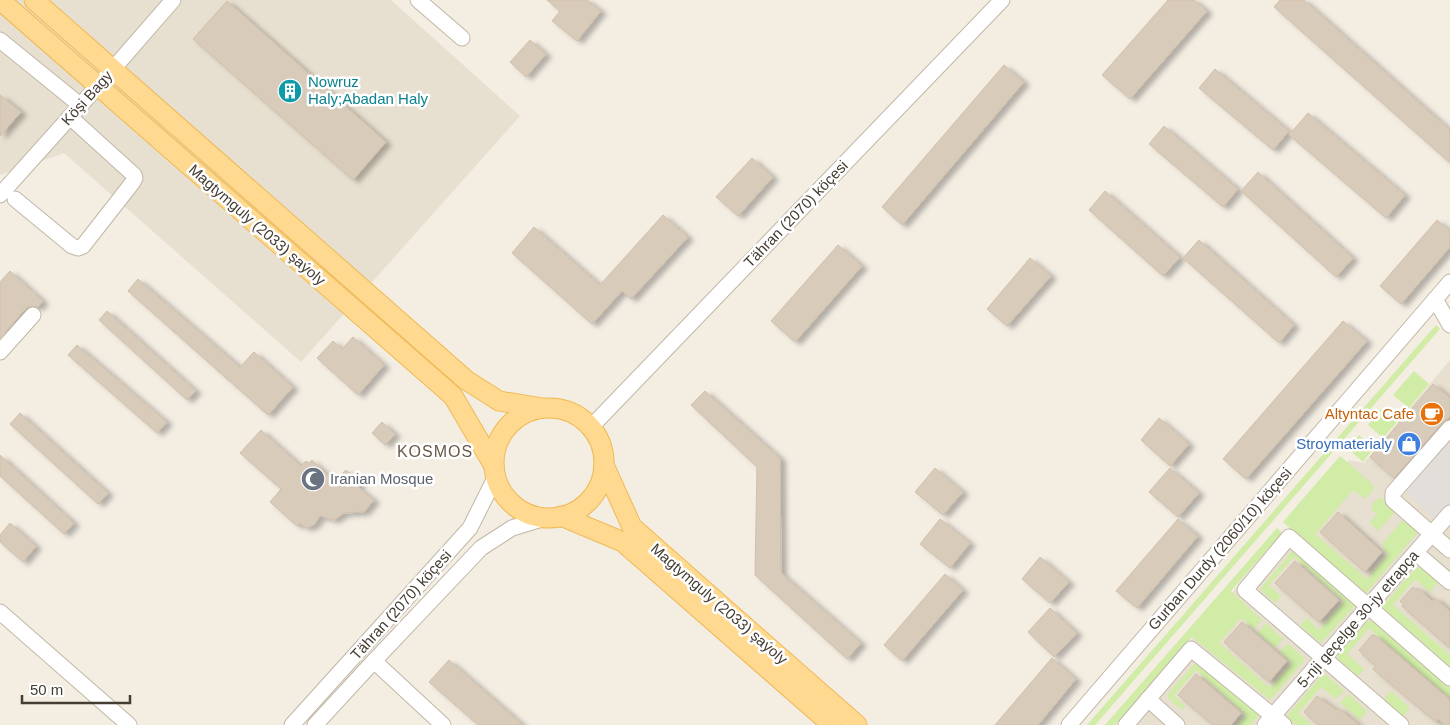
<svg xmlns="http://www.w3.org/2000/svg" width="1450" height="725" font-family="Arial,sans-serif">
<style>
.residential{fill:#e7dfcf}
.green{fill:#d0eca6}
.parking{fill:#e2dfdb}
.building{fill:#d8cbb9;stroke:#d1bfa9;filter:url(#shadow)}
.lines{fill:none;stroke-linecap:round;stroke-linejoin:round}
.minor-casing{stroke:#c2b7a7;stroke-width:17}
.major-casing{stroke:#efb954;stroke-width:21}
.minor{stroke:#fff;stroke-width:15}
.major{stroke:#ffd98f;stroke-width:19}
.labels{text-anchor:middle;stroke-width:5;stroke-linejoin:round;paint-order:stroke}
.culture-label{font-size:15px;fill:#0d838f;stroke:#fff;text-anchor:start}
.street-label{font-size:15px;fill:#453c32;stroke:#fff}
.food-label{font-size:15px;fill:#c56008;stroke:#fff;text-anchor:end}
.shop-label{font-size:15px;fill:#366cbe;stroke:#fff;text-anchor:end}
.worship-label{font-size:15px;fill:#5b616d;stroke:#fff;text-anchor:start}
.neighbourhood-label{font-size:16px;letter-spacing:1px;fill:#685a48;stroke:#fff}
</style>
<defs>
<filter id="shadow"><feDropShadow dx="5.5" dy="3" stdDeviation="2.5" flood-color="#0004"/></filter>
</defs>
<rect width="100%" height="100%" fill="#f3ede2"/>
<g class="residential">
<path d="M0 0H391L520 116 301 362 64 153 0 175Z"/>
<path d="M1450 360V725H1116L1349 460 1364 463Z"/>
</g>
<g class="green">
<path d="M1436 325 1440 329 1095 725H1087Z"/>
<path d="M1414 371 1429 384 1409 408 1393 395Z"/>
<path d="M1381 409 1397 422 1383 438 1368 425Z"/>
<path d="M1359 435 1374 448 1363 462 1353 453 1350 447Z"/>
<path d="M1340 456 1371 483 1374 487 1373 490 1365 499 1353 490 1315 534 1367 579 1388 554 1383 549V543L1402 521H1406L1418 532 1365 594 1283 522Z"/>
<path d="M1380 497 1394 509 1395 512 1378 531 1370 523 1377 514 1372 510V504Z"/>
<path d="M1277 528 1282 533 1231 591 1262 620 1254 629 1241 618 1219 643 1270 688 1292 663 1280 652 1288 643 1304 658V661L1270 700 1192 637 1115 725H1105Z"/>
<path d="M1294 549 1358 602 1321 643 1300 626 1307 618 1319 630 1344 601 1294 557 1269 585 1281 596 1275 603 1260 589Z"/>
<path d="M1420 567 1438 583 1430 592 1415 579 1393 605 1450 655V669L1382 610V607L1416 568Z"/>
<path d="M1371 621 1378 623 1450 686V698L1369 628 1347 654 1364 669 1358 676 1338 659V655L1366 622Z"/>
<path d="M1266 623 1283 639 1275 648 1258 633Z"/>
<path d="M1199 661 1259 715 1251 725H1237L1246 715 1196 670 1174 695 1185 706 1182 710 1168 698V694L1196 662Z"/>
<path d="M1322 675H1326L1344 691 1336 699 1321 687 1298 713 1312 725H1296L1289 719 1288 715Z"/>
<path d="M1391 691 1410 708 1403 716 1384 699Z"/>
<path d="M1348 694 1367 711 1360 720 1340 703Z"/>
</g>
<path class="parking" d="M1450 433V504L1436 520 1401 488Z"/>
<g class="building">
<path d="M547 0H587L601 11 577 41 552 21 560 11Z"/>
<path d="M1168 0H1194L1207 11 1130 99 1102 75Z"/>
<path d="M1280 0H1304L1450 130V163L1274 7Z"/>
<path d="M227 1 386 142 353 180 193 39Z"/>
<path d="M530 40 546 54 526 77 510 62Z"/>
<path d="M1004 65 1024 82 902 225 882 207Z"/>
<path d="M1215 69 1289 131 1273 150 1199 88Z"/>
<path d="M0 95 21 112 0 136Z"/>
<path d="M1308 113 1405 195 1386 218 1289 135Z"/>
<path d="M1164 126 1238 189 1223 207 1149 144Z"/>
<path d="M752 158 773 177 738 216 716 197Z"/>
<path d="M1258 172 1353 258 1336 277 1241 191Z"/>
<path d="M1105 191 1180 257 1163 276 1089 210Z"/>
<path d="M663 215 688 237 631 299 622 291 592 324 512 253 534 227 600 285Z"/>
<path d="M1437 220 1450 231V247L1401 304 1380 286Z"/>
<path d="M1199 240 1294 325 1279 343 1183 258Z"/>
<path d="M838 245 862 266 795 342 771 321Z"/>
<path d="M1030 258 1051 276 1007 326 987 309Z"/>
<path d="M10 271 43 301 38 307 31 306 26 308 0 338V282Z"/>
<path d="M138 279 240 367 254 352 293 387 268 415 128 291Z"/>
<path d="M107 311 196 391 187 400 99 320Z"/>
<path d="M1343 321 1367 341 1246 479 1223 459Z"/>
<path d="M353 337 384 365 358 395 317 358 333 341 342 349Z"/>
<path d="M77 345 167 422 157 433 68 355Z"/>
<path d="M1433 384 1450 398V417L1443 422 1394 478 1370 457Z"/>
<path d="M705 391 780 458 781 573 861 643 847 659 755 575 757 467 691 405Z"/>
<path d="M20 413 108 493 98 504 10 424Z"/>
<path d="M1159 418 1189 444 1170 466 1141 440Z"/>
<path d="M382 422 395 434 385 445 372 433Z"/>
<path d="M261 430 301 466 306 461 309 463 312 460 328 475H341L346 470 360 482 357 486 374 500 364 512 344 513 334 520 320 516 314 525 305 528 300 523 297 526 270 502 281 489 240 453Z"/>
<path d="M0 455 74 523 64 534 0 476Z"/>
<path d="M935 468 963 492 943 515 915 492Z"/>
<path d="M1170 468 1199 493 1178 517 1149 492Z"/>
<path d="M1338 512 1382 552 1365 572 1320 532Z"/>
<path d="M940 519 970 543 950 568 920 544Z"/>
<path d="M1178 519 1198 536 1137 608 1116 591Z"/>
<path d="M10 523 36 546 23 562 0 542V535Z"/>
<path d="M1040 557 1069 582 1050 603 1022 579Z"/>
<path d="M1295 561 1339 600 1319 622 1275 583Z"/>
<path d="M945 574 963 590 902 661 884 645Z"/>
<path d="M1413 587 1417 590 1418 588 1432 601 1435 598 1450 611V648L1402 606 1404 605 1400 601Z"/>
<path d="M1050 608 1077 633 1054 657 1028 632Z"/>
<path d="M1242 622 1287 661 1269 682 1224 642Z"/>
<path d="M1372 635 1376 636 1450 700V725H1445L1438 719 1436 722 1373 669 1376 666 1362 654V653L1359 650Z"/>
<path d="M1052 658 1076 679 1038 725H995Z"/>
<path d="M449 660 523 725H478L429 682Z"/>
<path d="M1196 674 1241 713 1231 725H1213L1178 695Z"/>
<path d="M1317 696 1336 710 1338 708 1359 725H1318L1304 712Z"/>
</g>
<g class="lines">
<g class="minor-casing">
<g id="minor">
<path d="M418 0 462 38"/>
<path d="M0 40 80 105"/>
<path d="M0 195 113 69 173 0"/>
<path d="M15 199 72 246 78 248 83 246 133 182 135 178 134 175 70 117"/>
<path d="M1435 299 1450 325"/>
<path d="M0 352 33 315"/>
<path d="M591 427 1002 0"/>
<path d="M1450 428 1393 493V500L1450 550"/>
<path d="M1416 553 1450 582"/>
<path d="M0 612 129 725"/>
<path d="M374 661 443 725"/>
<path d="M1148 699 1177 725"/>
<path d="M292 725 470 528 496 476"/>
<path d="M315 725 374 661 481 548 512 528 545 518"/>
<path d="M1069 725 1450 282"/>
<path d="M1126 725 1191 649 1284 725"/>
<path d="M1265 725 1450 513"/>
<path d="M1401 725 1245 590 1289 537 1450 678"/>
</g>
</g>
<g class="major-casing">
<g id="major">
<path d="M0 0 453 396 494 466"/>
<path d="M34 0 466 380 499 401 542 408"/>
<circle cx="549" cy="463" r="55"/>
<path d="M604 465 632 527 857 725"/>
<path d="M561 516 623 542 832 725"/>
</g>
</g>
<use href="#minor" class="minor"/>
<use href="#major" class="major"/>
</g>
<defs>
<g id="building-disc" transform="scale(1.25)"><circle r="9.5" fill="#0f9aa8" stroke="#fff"/><path d="M-4-6H4V6H1V3H-1V6H-4ZM-2.5-4.3h1.7v1.8h-1.7ZM.8-4.3h1.7v1.8H.8ZM-2.5-1h1.7V.8h-1.7ZM.8-1h1.7V.8H.8Z" fill="#fff"/></g>
<g id="cafe-disc" transform="scale(1.25)"><circle r="9.5" fill="#e8710a" stroke="#fff"/><path d="M-5.5-4.5H6V0H3Q3 3.5 0 3.5H-2.5Q-5.5 3.5-5.5 0ZM3-3.2v2h1.7v-2ZM-6 4.5H4V6H-6Z" fill="#fff"/></g>
<g id="shop-disc" transform="scale(1.25)"><circle r="9.5" fill="#3f7fe0" stroke="#fff"/><path d="M-5-2.5h2.3a2.7 3.5 0 0 1 5.4 0H5L5.5 6h-11ZM-1.5-2.5h3a1.5 2.3 0 0 0-3 0Z" fill="#fff"/></g>
<g id="mosque-disc" transform="scale(1.25)"><circle r="9.5" fill="#6b7280" stroke="#fff"/><path d="M3.5-4.9A6 6 0 1 0 3.5 4.9A5 5 0 1 1 3.5-4.9Z" fill="#fff"/></g>
</defs>
<g fill-rule="evenodd">
<use href="#building-disc" x="290" y="91"/>
<use href="#cafe-disc" x="1432" y="414"/>
<use href="#shop-disc" x="1409" y="444"/>
<use href="#mosque-disc" x="313" y="479"/>
</g>
<g class="labels">
<g class="culture-label">
<text x="308" y="87">Nowruz<tspan x="308" dy="17">Haly;Abadan Haly</tspan></text>
</g>
<g class="street-label">
<text transform="translate(87 98) rotate(-48)" y="5">Köşi Bagy</text>
<text transform="translate(796 214) rotate(-46)" y="5">Tähran (2070) köçesi</text>
<text transform="translate(257 225) rotate(41)" y="5">Magtymguly (2033) şaýoly</text>
<text transform="translate(1220 549) rotate(-49)" y="5">Gurban Durdy (2060/10) köçesi</text>
<text transform="translate(719 604) rotate(41)" y="5">Magtymguly (2033) şaýoly</text>
<text transform="translate(401 605) rotate(-48)" y="5">Tähran (2070) köçesi</text>
<text transform="translate(1358 619) rotate(-49)" y="5">5-nji geçelge 30-jy etrapça</text>
</g>
<g class="food-label">
<text x="1414" y="419">Altyntac Cafe</text>
</g>
<g class="shop-label">
<text x="1392" y="449">Stroymaterialy</text>
</g>
<g class="worship-label">
<text x="330" y="484">Iranian Mosque</text>
</g>
<g class="neighbourhood-label">
<text x="435" y="457">KOSMOS</text>
</g>
</g>
<path d="M22 695v8h108v-8" fill="none" stroke="#453c32" stroke-width="2.5"/>
<text x="30" y="695" font-size="15" fill="#453c32" stroke="#ffffff" stroke-width="4" paint-order="stroke">50 m</text>
</svg>
